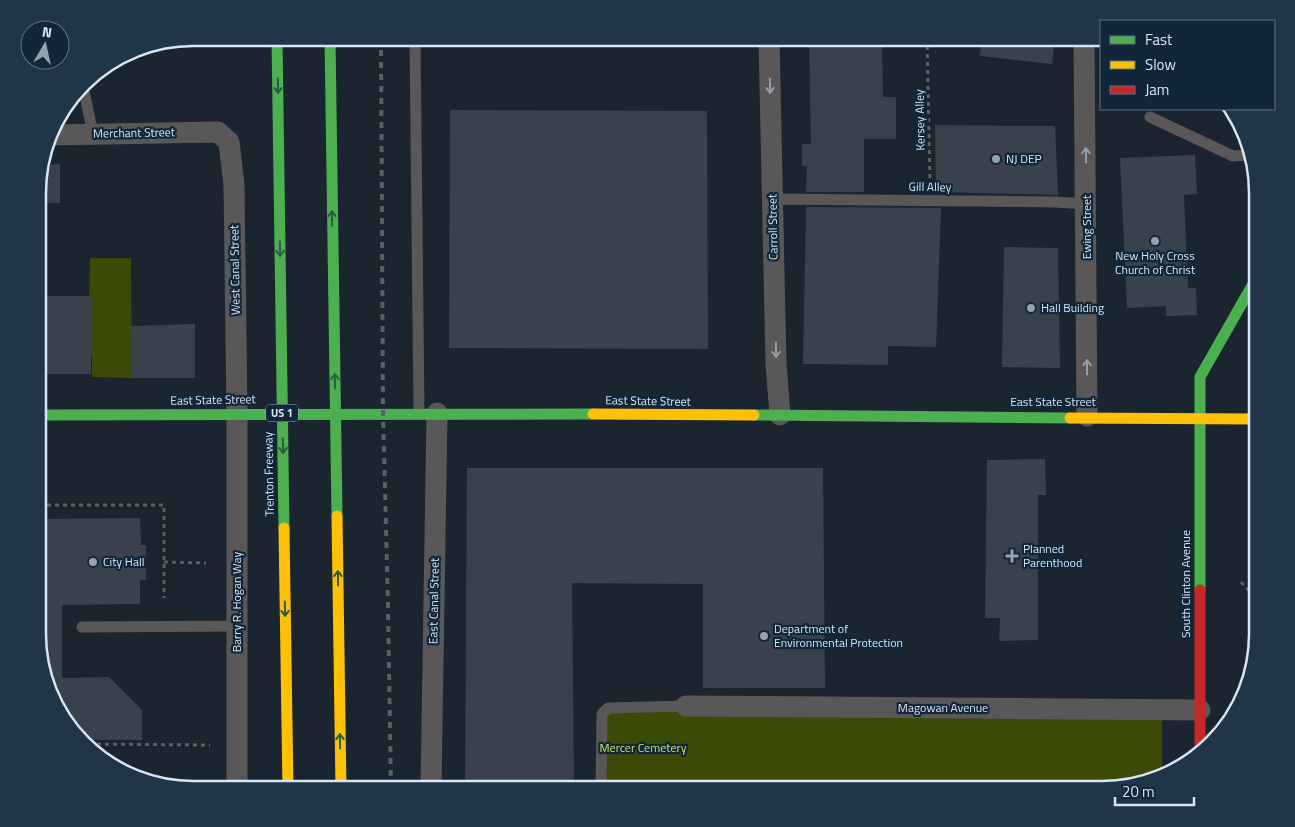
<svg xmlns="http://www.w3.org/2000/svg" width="1295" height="827" font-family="'Titillium Web',sans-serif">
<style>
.green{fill:#3b4b07}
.building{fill:#39424c}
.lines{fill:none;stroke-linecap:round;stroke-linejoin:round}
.path{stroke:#5e5f61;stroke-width:3;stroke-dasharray:4 4;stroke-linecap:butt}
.lane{stroke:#595758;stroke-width:11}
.street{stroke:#595758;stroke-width:21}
.fast{stroke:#4caf50;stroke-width:11}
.slow{stroke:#ffc107;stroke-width:11}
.jam{stroke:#c62828;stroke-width:11}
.rail{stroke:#5b6064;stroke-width:4;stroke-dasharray:6 6;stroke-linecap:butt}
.oneway{stroke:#295d42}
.oneway2{stroke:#989ea5}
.poi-dot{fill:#96a2ae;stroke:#112639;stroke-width:2}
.labels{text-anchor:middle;stroke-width:4.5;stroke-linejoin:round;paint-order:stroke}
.shield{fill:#112639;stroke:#9cacba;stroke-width:1}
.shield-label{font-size:11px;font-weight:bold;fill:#d8e5f2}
.street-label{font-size:12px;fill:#d8e5f2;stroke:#112639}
.poi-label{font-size:12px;fill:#d8e5f2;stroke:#112639;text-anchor:start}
.park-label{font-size:12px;fill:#c5e76a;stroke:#112639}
.rim{fill:none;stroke:#d8e5f2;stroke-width:2.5}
</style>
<rect width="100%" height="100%" fill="#1a2530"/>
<g class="green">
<path d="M90 258H131L132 378 92 377V356H88Z"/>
<path d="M608 708 1162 710V774L1112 789H601Z"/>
</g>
<g class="building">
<path d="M809 38H882L883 97H896V139H864V192H806L807 166H802V144H811Z"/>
<path d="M982 38H1055L1052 64 980 56Z"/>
<path d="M450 110 707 111 708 349 449 348Z"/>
<path d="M935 125 1055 126 1058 195 936 192Z"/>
<path d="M1195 155 1197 194 1184 195 1188 288H1196L1197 315 1166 316V306L1127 308 1120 158Z"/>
<path d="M60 164V203H39V173L41 165Z"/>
<path d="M806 207 941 208 936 347 888 346V365L803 364Z"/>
<path d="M1004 247 1058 248 1060 368 1002 367Z"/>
<path d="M44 296H91V374H39V319L44 320Z"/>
<path d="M195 324V378H132L131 326Z"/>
<path d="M1045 459 1046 495H1038V640L999 641 1000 618H985L987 460Z"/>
<path d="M467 468H823L825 688H703V584L572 583 574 789H465Z"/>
<path d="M140 518 141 545H146V580H140V604L62 605V678L109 677 142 710V740H85L58 712 39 654V519Z"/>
</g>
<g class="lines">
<g class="path">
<path d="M927 38 930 183"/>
<path d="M39 505H164V598"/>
<path d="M164 562 206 563"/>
<path d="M1241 582 1257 599"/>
<path d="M89 744 210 745"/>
</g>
<g class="lane">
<path d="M415 38 419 413"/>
<path d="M83 86 93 134"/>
<path d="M1150 117 1233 156 1249 155"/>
<path d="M772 199 1054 202 1087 204"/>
<path d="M82 627 237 626"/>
<path d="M172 787H237"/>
<path d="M601 789 602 714 608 708 686 706"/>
</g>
<g class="street">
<path d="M769 38 776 364 780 415"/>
<path d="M1084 38 1087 416"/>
<path d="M50 135 218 132 229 142 234 185 237 414V789"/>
<path d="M686 706 1200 710"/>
<path d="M431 789 437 413"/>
</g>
<g class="fast">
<path d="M277 38 284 528"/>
<path d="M330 38 337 516"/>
<path d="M39 415 593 414"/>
<path d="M754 415 1070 418"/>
<path d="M1200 590V377L1257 277"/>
</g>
<g class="slow">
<path d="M593 414 754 415"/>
<path d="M1070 418 1257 419"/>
<path d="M337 516 341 789"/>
<path d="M284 528 288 789"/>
</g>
<path class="jam" d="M1200 590V750"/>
<path class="rail" d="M381 38 383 412 388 606 391 789"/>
</g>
<defs><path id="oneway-shaft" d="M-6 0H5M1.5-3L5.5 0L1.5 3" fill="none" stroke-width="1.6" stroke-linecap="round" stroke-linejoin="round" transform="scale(1.25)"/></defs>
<g class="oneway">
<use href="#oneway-shaft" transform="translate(278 86) rotate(89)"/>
<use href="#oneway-shaft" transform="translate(332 218) rotate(-91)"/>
<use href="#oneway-shaft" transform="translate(280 249) rotate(89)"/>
<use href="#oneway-shaft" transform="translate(335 381) rotate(-91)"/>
<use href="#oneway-shaft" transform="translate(283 446) rotate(89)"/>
<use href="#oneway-shaft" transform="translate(338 578) rotate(-91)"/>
<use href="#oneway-shaft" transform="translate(285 609) rotate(89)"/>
<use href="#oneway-shaft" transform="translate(340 741) rotate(-91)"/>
</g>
<g class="oneway2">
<use href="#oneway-shaft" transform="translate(770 86) rotate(89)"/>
<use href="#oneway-shaft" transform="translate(1086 155) rotate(-91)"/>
<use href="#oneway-shaft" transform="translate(776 350) rotate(89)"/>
<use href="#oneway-shaft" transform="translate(1087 367) rotate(-90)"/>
</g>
<g class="poi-dot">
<circle cx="996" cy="159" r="5"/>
<circle cx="1155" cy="241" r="5"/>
<circle cx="1031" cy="308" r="5"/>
<path d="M1009.5 548.5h5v5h5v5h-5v5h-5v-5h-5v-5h5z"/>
<circle cx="93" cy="562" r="5"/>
<circle cx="764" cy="636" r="5"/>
</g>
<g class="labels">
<rect class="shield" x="266" y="404.5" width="32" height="17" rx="4"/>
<g class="shield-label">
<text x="282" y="417">US 1</text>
</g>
<g class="street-label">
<text transform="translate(920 120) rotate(-91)" y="4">Kersey Alley</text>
<text transform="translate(134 133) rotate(-1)" y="4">Merchant Street</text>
<text transform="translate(930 187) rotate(1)" y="4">Gill Alley</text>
<text transform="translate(773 227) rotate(-91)" y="4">Carroll Street</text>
<text transform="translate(1087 227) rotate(-90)" y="4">Ewing Street</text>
<text transform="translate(235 270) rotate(-91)" y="4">West Canal Street</text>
<text transform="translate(213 400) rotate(-1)" y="4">East State Street</text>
<text transform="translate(648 401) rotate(1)" y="4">East State Street</text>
<text x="1053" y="406">East State Street</text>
<text transform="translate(269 474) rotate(-91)" y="4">Trenton Freeway</text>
<text transform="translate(1186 584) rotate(-90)" y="4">South Clinton Avenue</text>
<text transform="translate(434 601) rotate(-89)" y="4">East Canal Street</text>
<text transform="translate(237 602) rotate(-90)" y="4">Barry R. Hogan Way</text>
<text x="943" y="712">Magowan Avenue</text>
</g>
<g class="poi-label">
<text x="1006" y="163">NJ DEP</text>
<text x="1155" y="260" text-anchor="middle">New Holy Cross<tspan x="1155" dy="14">Church of Christ</tspan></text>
<text x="1041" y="312">Hall Building</text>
<text x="1023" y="553">Planned<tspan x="1023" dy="14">Parenthood</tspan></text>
<text x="103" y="566">City Hall</text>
<text x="774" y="633">Department of<tspan x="774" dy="14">Environmental Protection</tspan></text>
</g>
<g class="park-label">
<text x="643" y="752">Mercer Cemetery</text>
</g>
</g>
<path d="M0 0H1295V827H0ZM193 46H1102A147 147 0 0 1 1249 193V634A147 147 0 0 1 1102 781H193A147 147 0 0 1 46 634V193A147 147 0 0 1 193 46Z" fill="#213548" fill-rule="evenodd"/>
<path class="rim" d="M193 46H1102A147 147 0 0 1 1249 193V634A147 147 0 0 1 1102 781H193A147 147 0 0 1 46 634V193A147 147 0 0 1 193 46Z"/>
<rect x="1100" y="20" width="175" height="90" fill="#112639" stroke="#617283"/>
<rect x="1110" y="36" width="25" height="8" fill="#4caf50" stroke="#617283"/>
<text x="1145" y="45" font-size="15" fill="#d8e5f2">Fast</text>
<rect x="1110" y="61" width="25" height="8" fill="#ffc107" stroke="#617283"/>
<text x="1145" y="70" font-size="15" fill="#d8e5f2">Slow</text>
<rect x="1110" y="86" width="25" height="8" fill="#c62828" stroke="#617283"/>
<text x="1145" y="95" font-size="15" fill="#d8e5f2">Jam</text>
<g transform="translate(45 45) rotate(9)"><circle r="24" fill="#112639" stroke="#617283"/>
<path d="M0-4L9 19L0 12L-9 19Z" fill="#96a2ae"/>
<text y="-8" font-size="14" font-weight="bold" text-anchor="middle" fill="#d8e5f2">N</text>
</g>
<path d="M1115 797v8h79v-8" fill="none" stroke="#d8e5f2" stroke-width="2.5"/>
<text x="1122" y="797" font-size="15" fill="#d8e5f2" stroke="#112639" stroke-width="4" paint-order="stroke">20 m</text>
</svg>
